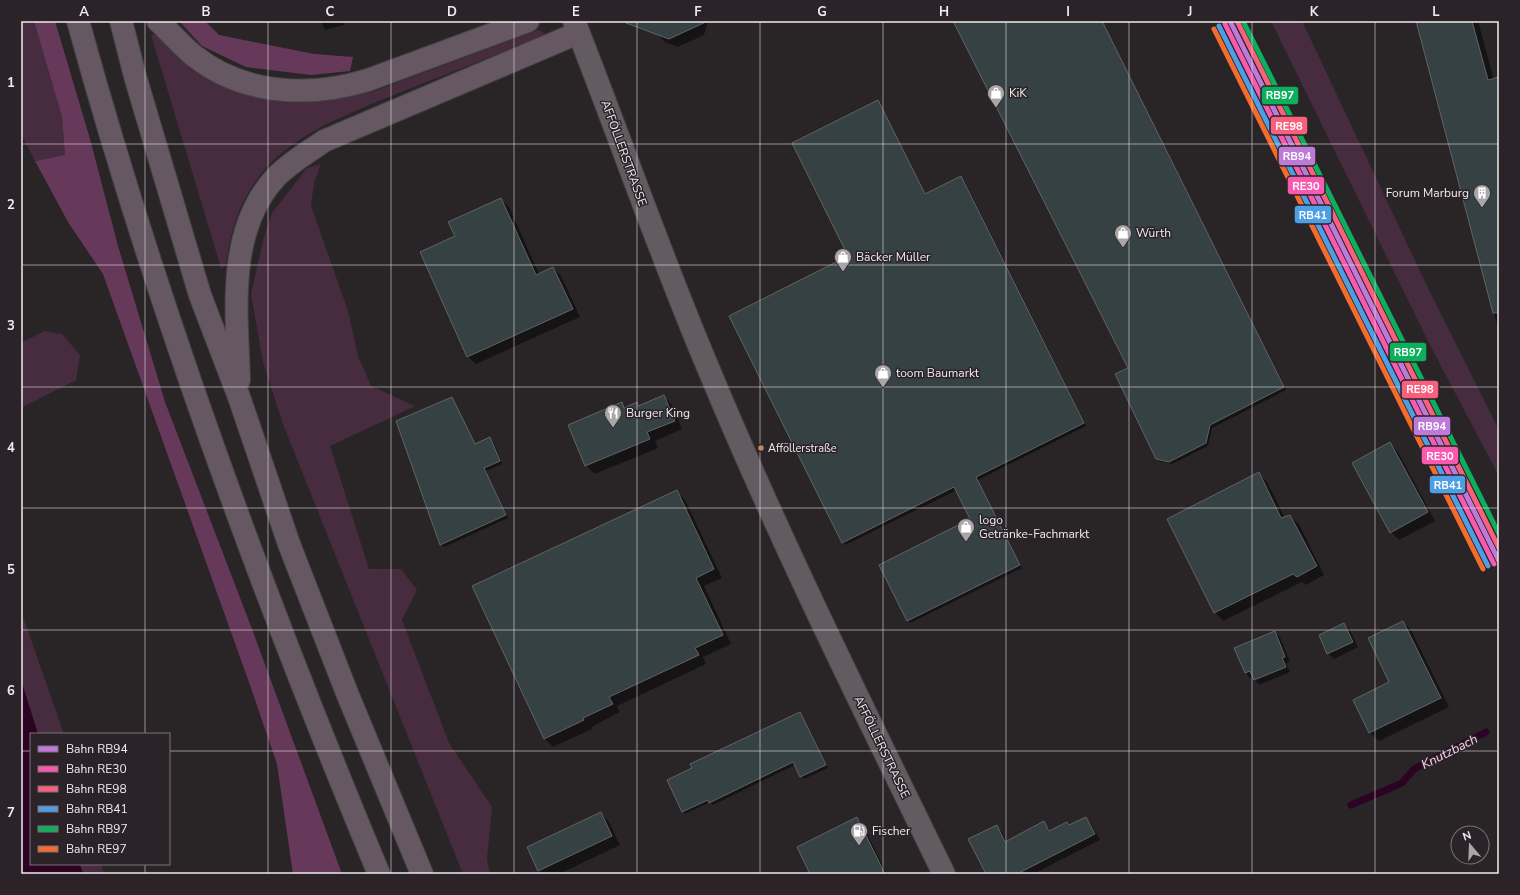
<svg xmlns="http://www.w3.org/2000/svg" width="1520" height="895" font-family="'Nunito Sans',sans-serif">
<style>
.green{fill:#462c3e}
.forest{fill:#66395a}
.water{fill:#2d0323}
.shadow{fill:#0007}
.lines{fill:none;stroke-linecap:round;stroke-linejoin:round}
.stream{stroke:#2d0323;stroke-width:7}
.building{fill:#354142;stroke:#626364}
.major-casing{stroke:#464244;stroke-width:24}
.highway-casing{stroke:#464244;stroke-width:24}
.major{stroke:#645b61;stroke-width:22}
.highway{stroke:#655862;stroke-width:22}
.rail-1-casing{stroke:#2b2328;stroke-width:8}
.rail-2-casing{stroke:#2b2328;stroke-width:8}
.rail-3-casing{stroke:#2b2328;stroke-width:8}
.rail-4-casing{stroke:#2b2328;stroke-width:8}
.rail-5-casing{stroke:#2b2328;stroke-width:8}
.rail-6-casing{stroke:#2b2328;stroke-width:8}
.rail-1{stroke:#bd7bd9;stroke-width:5}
.rail-2{stroke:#f75aaf;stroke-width:5}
.rail-3{stroke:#f8607d;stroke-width:5}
.rail-4{stroke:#4d9ee5;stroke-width:5}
.rail-5{stroke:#0daf5c;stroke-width:5}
.rail-6{stroke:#f36c2b;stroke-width:5}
.grid{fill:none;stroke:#f0ebee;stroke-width:1;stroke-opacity:0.55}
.bus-dot{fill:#c18c65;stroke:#2b2328;stroke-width:1.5}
.labels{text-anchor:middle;stroke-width:3;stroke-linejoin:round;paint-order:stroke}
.bus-label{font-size:11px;fill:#f0ebee;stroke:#2b2328;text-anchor:start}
.poi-label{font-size:12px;fill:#f0ebee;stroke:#2b2328;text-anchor:start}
.street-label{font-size:12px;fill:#f0ebee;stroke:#2b2328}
.water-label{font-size:13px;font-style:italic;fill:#f8d6ed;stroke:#2b2328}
.line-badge{stroke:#2b2328;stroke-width:1.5}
.badge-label{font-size:11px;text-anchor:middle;font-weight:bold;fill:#fff}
.neatline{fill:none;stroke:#f0ebee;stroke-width:1.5}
.grid-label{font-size:13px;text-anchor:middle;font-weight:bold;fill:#f0ebee}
</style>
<rect width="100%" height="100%" fill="#292527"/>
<g class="green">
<path d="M21 21H34L62 117 65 155 35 161 21 134Z"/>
<path d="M1271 21H1302L1427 286 1499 430V476L1432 349Z"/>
<path d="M539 30 545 34C498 55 449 73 401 92 310 129 238 155 226 266L221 268 151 35 157 34 192 70 213 81 234 91 265 99 290 102 329 99 372 92Z"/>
<path d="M321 164 314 183 311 206 348 311 358 356 371 386 415 406 330 446 369 569H401L417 590 402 620 449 743 492 807 487 859 490 874H463L283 424 263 362 251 294 264 237 272 213 307 168Z"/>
<path d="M45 331 62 334 80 355 76 380 21 408V343Z"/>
<path d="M21 611 64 734H38L21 680Z"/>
<path d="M80 864H101L104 874H83Z"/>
</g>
<g class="forest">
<path d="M34 21H55L90 139 118 246 165 402 252 629 342 874H293L277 764 251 688 103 274 68 222 35 161 65 155 62 117Z"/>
<path d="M179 21H205L219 35 314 54 353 57 350 71 311 75 246 67 202 46Z"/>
</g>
<path class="water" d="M21 680 38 734H31V864H80L83 874H21Z"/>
<g class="shadow">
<path d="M321 21H343L344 25 325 30Z"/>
<path d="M650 21H708L704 35 678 47 665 42 657 33Z"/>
<path d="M955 21H1102L1286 390 1212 428 1208 446 1172 464 1159 461 1157 458 1129 369Z"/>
<path d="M1417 21H1478L1494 80 1499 78V332Z"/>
<path d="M878 102 926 195 961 177 964 180 1086 426 978 480 1022 568 910 623 908 620 971 520 957 490 845 545 843 543 850 257Z"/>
<path d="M501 199 509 207 539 274 553 268 561 276 580 317 476 364 467 356 456 237Z"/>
<path d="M664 396 672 405 682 429 655 441 658 448 595 474 586 466 569 425 621 403 626 408 636 404 640 407Z"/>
<path d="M452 398 475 445 490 439 493 441 502 464 486 471 508 518 444 547 441 545 397 421Z"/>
<path d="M1390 444 1398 452 1435 521 1399 540 1391 532Z"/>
<path d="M1259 474 1267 482 1285 518 1290 516 1299 524 1324 575 1306 585 1302 582 1223 621 1215 612Z"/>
<path d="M677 491 685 500 722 578 704 586 731 644 703 657 706 664 617 706 620 712 591 727 592 729 553 747 545 739 473 587Z"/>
<path d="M1403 622 1411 630 1449 707 1379 741 1370 733 1354 701 1391 683Z"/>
<path d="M1344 624 1350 630 1358 647 1334 659 1328 653Z"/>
<path d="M1275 632 1280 637 1290 662 1286 663 1290 672 1259 685 1253 677 1250 678 1246 673 1235 648Z"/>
<path d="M800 714 828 768 804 779 795 765 713 805 710 802 685 814 683 812Z"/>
<path d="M601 813 609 822 620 845 559 874H542L539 871 528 848Z"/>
<path d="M857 818 862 823 887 874H811Z"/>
<path d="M1086 818 1091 824 1100 840 1033 874H987L996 826 1002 832 1007 842 1044 823 1051 831 1070 826Z"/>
</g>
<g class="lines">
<path class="stream" d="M1351 805 1402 783 1414 769 1486 732"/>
</g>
<g class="building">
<path d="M627 21H708L669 39 626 23Z"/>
<path d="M953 21H1102L1284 387 1210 425 1206 443 1169 462 1156 459 1115 374 1128 368Z"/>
<path d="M1416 21H1472L1488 80 1499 77V313H1493Z"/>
<path d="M878 100 925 194 961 176 1084 423 976 477 1020 565 907 621 879 565 970 519 954 487 842 543 729 316 848 256 792 143Z"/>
<path d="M501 198 536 275 553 267 573 309 467 357 420 252 455 236 448 222Z"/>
<path d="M664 395 675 421 647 432 650 439 585 466 568 425 622 402 624 408 637 402 638 406Z"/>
<path d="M452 397 475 444 490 437 500 461 484 468 506 515 440 545 396 421Z"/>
<path d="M1390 442 1428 512 1390 533 1352 463Z"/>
<path d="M1259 472 1281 518 1290 515 1317 566 1297 577 1293 574 1214 613 1167 519Z"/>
<path d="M677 490 714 569 696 578 723 635 695 648 699 655 609 697 613 704 583 718 584 720 544 739 472 586Z"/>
<path d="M1403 621 1441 698 1369 733 1353 700 1389 682 1368 638Z"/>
<path d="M1344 623 1353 642 1327 654 1319 635Z"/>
<path d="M1275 631 1285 657 1282 658 1286 667 1254 680 1250 671 1245 673 1234 648Z"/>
<path d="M800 712 826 765 800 777 793 762 709 803 708 800 682 812 667 780 692 768 690 764Z"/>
<path d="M601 812 612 836 538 871 527 847Z"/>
<path d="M857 817 885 874H810L797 847Z"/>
<path d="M1086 817 1095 834 1017 874H986L968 839 997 825 1005 842 1044 821 1049 831 1067 822 1069 825Z"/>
</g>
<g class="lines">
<g class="major-casing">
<path id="major" d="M574 21C620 137 660 255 709 370 780 541 863 708 944 874"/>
</g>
<g class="highway-casing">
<g id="highway">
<path d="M78 21C158 312 263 596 379 874"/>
<path d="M121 21 135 76 200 295 239 397 289 544 347 693 422 874"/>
<path d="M158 21C170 32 181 45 193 55 243 95 309 98 368 80L528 21"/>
<path d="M239 380C237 313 226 232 275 178 289 163 307 153 324 141L578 33"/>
</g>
</g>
<use href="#major" class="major"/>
<use href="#highway" class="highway"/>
<g class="rail-1-casing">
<path id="rail-1" d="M1230 21 1499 561"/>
</g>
<g class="rail-2-casing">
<path id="rail-2" d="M1225 24 1494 564"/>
</g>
<g class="rail-3-casing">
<path id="rail-3" d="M1237 21 1499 548"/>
</g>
<g class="rail-4-casing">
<path id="rail-4" d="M1219 26 1488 566"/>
</g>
<g class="rail-5-casing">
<path id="rail-5" d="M1243 21 1499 534"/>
</g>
<g class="rail-6-casing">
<path id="rail-6" d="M1214 29 1483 569"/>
</g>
<use href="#rail-1" class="rail-1"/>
<use href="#rail-2" class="rail-2"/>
<use href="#rail-3" class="rail-3"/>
<use href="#rail-4" class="rail-4"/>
<use href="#rail-5" class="rail-5"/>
<use href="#rail-6" class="rail-6"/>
</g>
<path class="grid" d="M145 21V734M268 21V874M391 21V874M514 21V874M637 21V874M760 21V874M883 21V874M1006 21V874M1129 21V874M1252 21V874M1375 21V874M21 144H1499M21 265H1499M21 387H1499M21 508H1499M21 630H1499M21 751H31M169 751H1499M145 864V874"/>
<defs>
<g id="shop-pin" transform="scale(0.9)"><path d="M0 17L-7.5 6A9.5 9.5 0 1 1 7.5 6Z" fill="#aaa6a8" stroke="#2b2328"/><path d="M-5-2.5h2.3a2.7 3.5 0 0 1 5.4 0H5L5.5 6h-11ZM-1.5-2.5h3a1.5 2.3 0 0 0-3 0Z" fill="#fff"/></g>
<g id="building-pin" transform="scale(0.9)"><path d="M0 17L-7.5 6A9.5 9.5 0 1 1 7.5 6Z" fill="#aaa6a8" stroke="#2b2328"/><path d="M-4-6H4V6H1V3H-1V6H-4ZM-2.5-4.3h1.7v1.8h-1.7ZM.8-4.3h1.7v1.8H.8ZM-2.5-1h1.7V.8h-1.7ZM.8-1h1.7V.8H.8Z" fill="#fff"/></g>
<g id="restaurant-pin" transform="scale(0.9)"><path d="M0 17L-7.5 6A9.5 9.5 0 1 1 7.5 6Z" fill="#aaa6a8" stroke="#2b2328"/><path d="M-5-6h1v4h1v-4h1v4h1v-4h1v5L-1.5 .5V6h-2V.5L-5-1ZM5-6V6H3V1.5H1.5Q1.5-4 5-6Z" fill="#fff"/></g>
<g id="fuel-pin" transform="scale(0.9)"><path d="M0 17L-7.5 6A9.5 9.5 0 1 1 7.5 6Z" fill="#aaa6a8" stroke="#2b2328"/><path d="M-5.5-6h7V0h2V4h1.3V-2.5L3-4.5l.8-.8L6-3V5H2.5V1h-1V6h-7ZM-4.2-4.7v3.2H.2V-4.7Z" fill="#fff"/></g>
</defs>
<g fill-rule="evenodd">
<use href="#shop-pin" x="996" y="93"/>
<use href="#building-pin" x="1482" y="193"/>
<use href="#shop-pin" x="1123" y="233"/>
<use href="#shop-pin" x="843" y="257"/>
<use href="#shop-pin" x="883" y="373"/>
<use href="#restaurant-pin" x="613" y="413"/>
<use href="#shop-pin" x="966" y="527"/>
<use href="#fuel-pin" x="859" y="831"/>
</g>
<circle class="bus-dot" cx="761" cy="448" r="3.5"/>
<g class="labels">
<g class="bus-label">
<text x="768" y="452">Afföllerstraße</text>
</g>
<g class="poi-label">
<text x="1009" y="97">KiK</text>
<text x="1469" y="197" text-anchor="end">Forum Marburg</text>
<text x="1136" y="237">Würth</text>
<text x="856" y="261">Bäcker Müller</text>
<text x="896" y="377">toom Baumarkt</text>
<text x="626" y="417">Burger King</text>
<text x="979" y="524">logo<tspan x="979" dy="14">Getränke-Fachmarkt</tspan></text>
<text x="872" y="835">Fischer</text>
</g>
<g class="street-label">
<text transform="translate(624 153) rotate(70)" y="4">AFFÖLLERSTRASSE</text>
<text transform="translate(882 747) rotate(64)" y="4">AFFÖLLERSTRASSE</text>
</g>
<g class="water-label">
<text transform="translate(1449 751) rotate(-27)" y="5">Knutzbach</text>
</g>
</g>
<g class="line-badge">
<rect x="1261" y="86" width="38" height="19" rx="4" fill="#0daf5c"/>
<rect x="1270" y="116" width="38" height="19" rx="4" fill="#f8607d"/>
<rect x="1278" y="146" width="38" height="20" rx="4" fill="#bd7bd9"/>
<rect x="1287" y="176" width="38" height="19" rx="4" fill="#f75aaf"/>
<rect x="1294" y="205" width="38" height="19" rx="4" fill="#4d9ee5"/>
<rect x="1389" y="342" width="38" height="20" rx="4" fill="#0daf5c"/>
<rect x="1401" y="380" width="38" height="19" rx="4" fill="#f8607d"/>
<rect x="1413" y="416" width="38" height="20" rx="4" fill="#bd7bd9"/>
<rect x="1421" y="446" width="38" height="19" rx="4" fill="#f75aaf"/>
<rect x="1429" y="475" width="37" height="19" rx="4" fill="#4d9ee5"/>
</g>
<g class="badge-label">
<text x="1280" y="99">RB97</text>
<text x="1289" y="130">RE98</text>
<text x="1297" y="160">RB94</text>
<text x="1306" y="190">RE30</text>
<text x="1313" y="219">RB41</text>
<text x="1408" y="356">RB97</text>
<text x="1420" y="393">RE98</text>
<text x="1432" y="430">RB94</text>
<text x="1440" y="460">RE30</text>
<text x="1448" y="489">RB41</text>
</g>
<rect width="1520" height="895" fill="none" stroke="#2b2328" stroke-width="44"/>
<rect x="30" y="733" width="140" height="132" fill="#2b2328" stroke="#7a7377"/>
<rect x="38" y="746" width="20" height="6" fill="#bd7bd9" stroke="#7a7377"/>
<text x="66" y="753" font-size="12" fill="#f0ebee">Bahn RB94</text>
<rect x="38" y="766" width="20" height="6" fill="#f75aaf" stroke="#7a7377"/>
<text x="66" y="773" font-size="12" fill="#f0ebee">Bahn RE30</text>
<rect x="38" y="786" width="20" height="6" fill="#f8607d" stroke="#7a7377"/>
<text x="66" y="793" font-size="12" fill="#f0ebee">Bahn RE98</text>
<rect x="38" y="806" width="20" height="6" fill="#4d9ee5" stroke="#7a7377"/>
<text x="66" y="813" font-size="12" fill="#f0ebee">Bahn RB41</text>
<rect x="38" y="826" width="20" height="6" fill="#0daf5c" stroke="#7a7377"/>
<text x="66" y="833" font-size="12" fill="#f0ebee">Bahn RB97</text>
<rect x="38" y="846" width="20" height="6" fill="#f36c2b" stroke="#7a7377"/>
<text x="66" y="853" font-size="12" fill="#f0ebee">Bahn RE97</text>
<g transform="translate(1470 845) rotate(341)"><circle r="19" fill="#2b2328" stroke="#7a7377"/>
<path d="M0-3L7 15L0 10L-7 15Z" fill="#aaa6a8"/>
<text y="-6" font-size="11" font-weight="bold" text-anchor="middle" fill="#f0ebee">N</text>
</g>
<rect x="22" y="22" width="1476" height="851" class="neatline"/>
<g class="grid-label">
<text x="84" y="16">A</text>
<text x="206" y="16">B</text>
<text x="330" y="16">C</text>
<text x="452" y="16">D</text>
<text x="576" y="16">E</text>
<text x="698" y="16">F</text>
<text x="822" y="16">G</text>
<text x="944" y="16">H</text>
<text x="1068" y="16">I</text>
<text x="1190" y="16">J</text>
<text x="1314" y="16">K</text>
<text x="1436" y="16">L</text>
<text x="11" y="87">1</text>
<text x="11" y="209">2</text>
<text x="11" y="330">3</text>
<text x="11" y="452">4</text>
<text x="11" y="574">5</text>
<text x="11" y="695">6</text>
<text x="11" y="817">7</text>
</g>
</svg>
